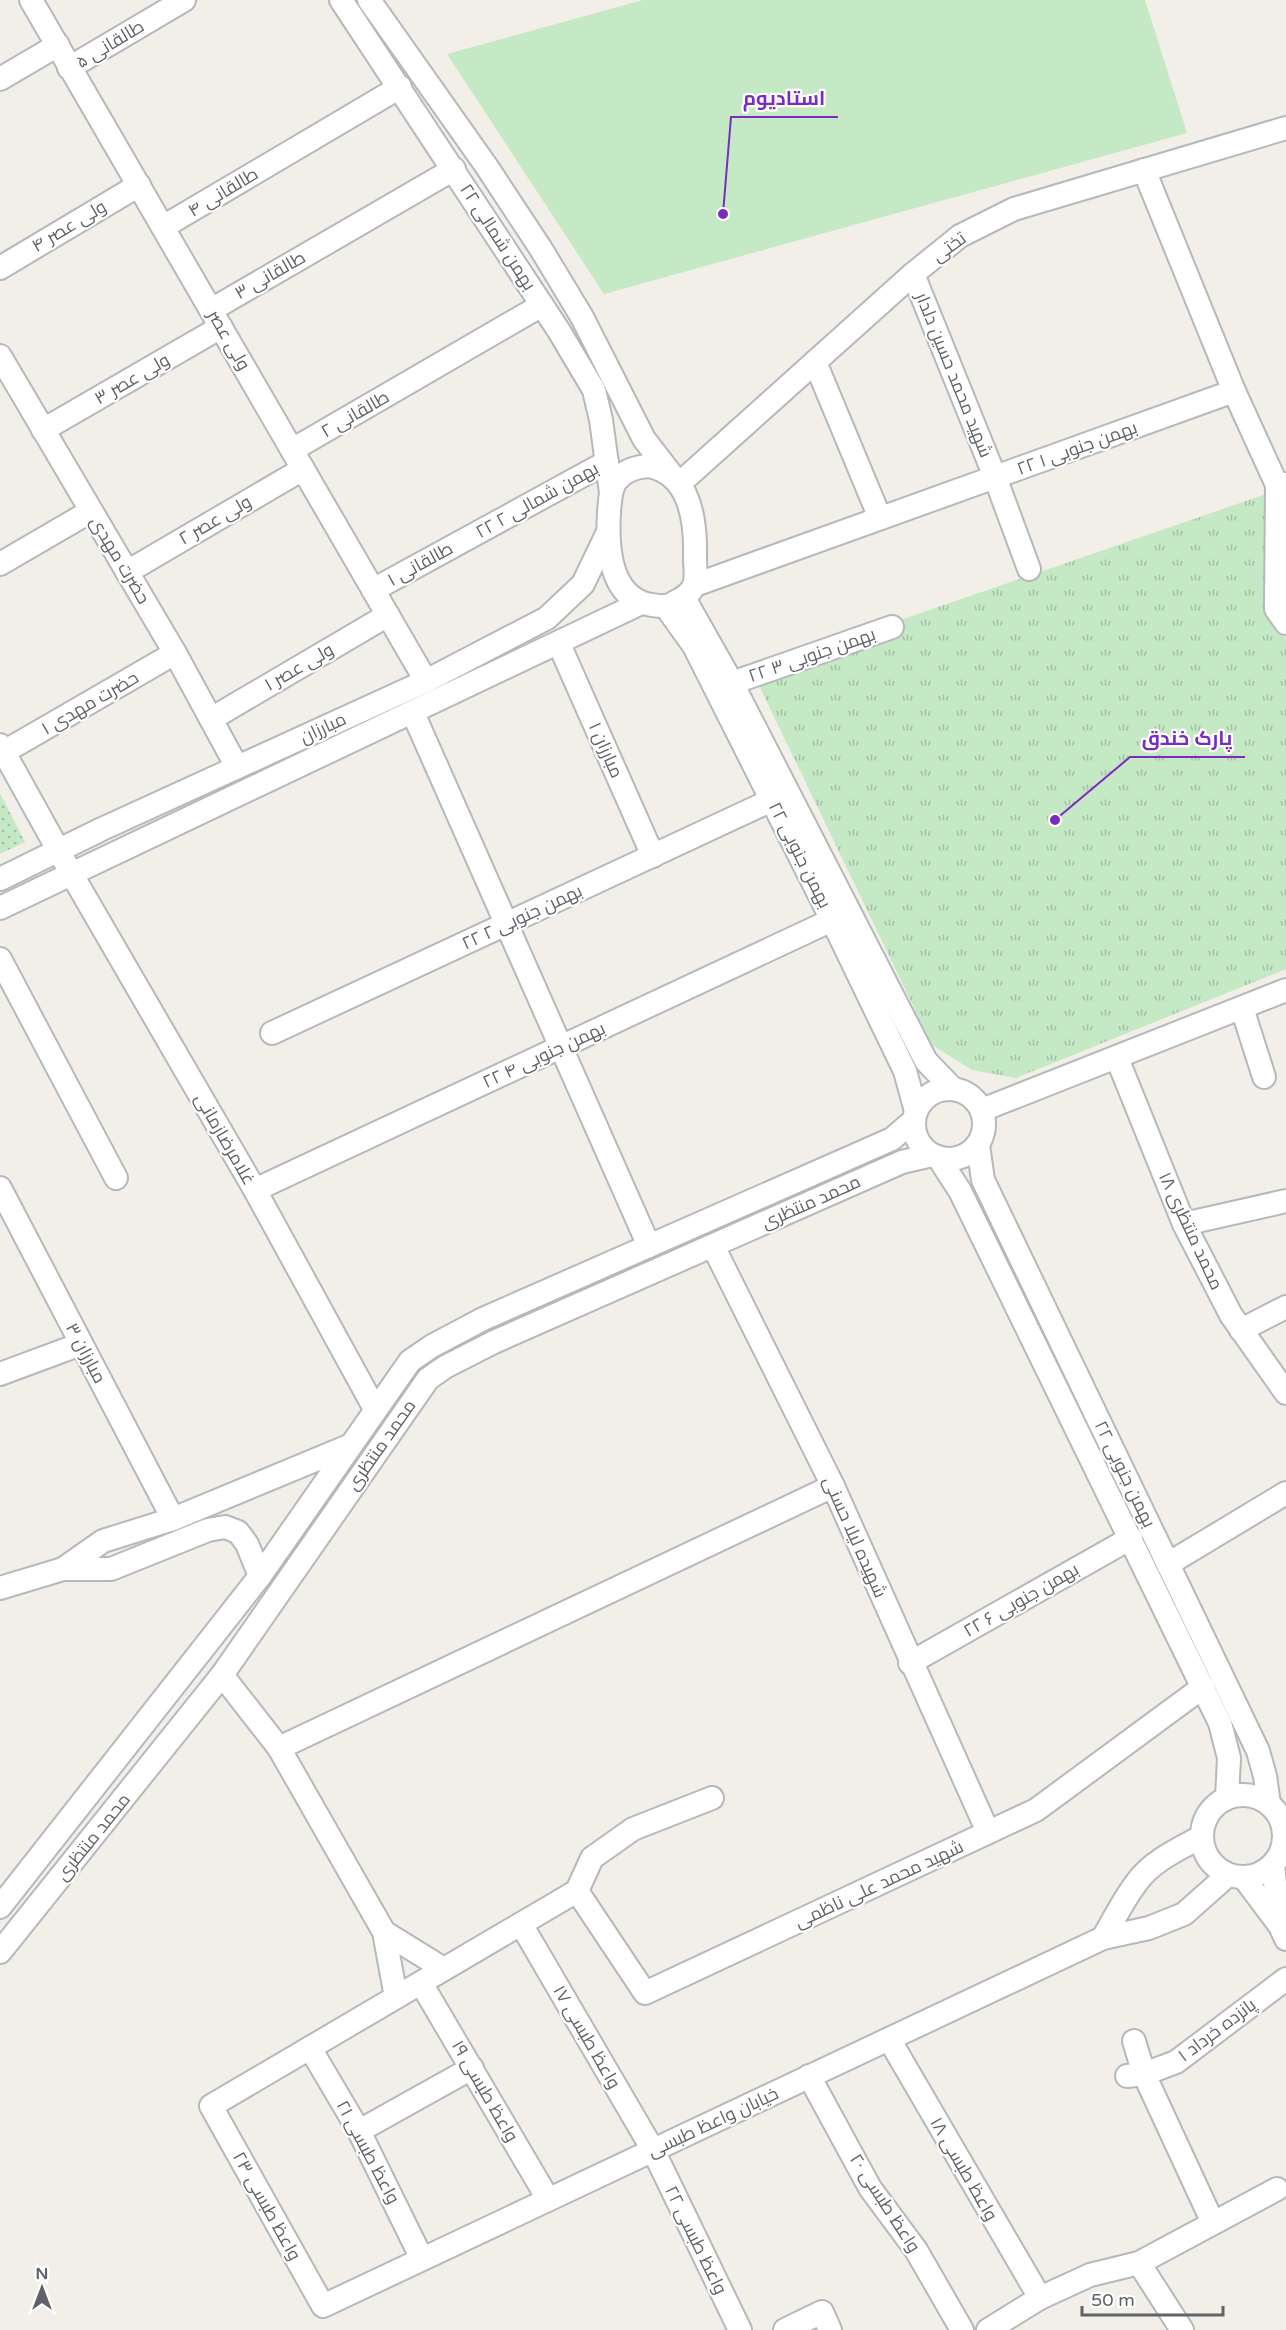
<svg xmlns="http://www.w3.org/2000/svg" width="1286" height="2330" font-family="'Varela Round',Cairo,sans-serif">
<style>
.grass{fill:url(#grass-tufts)}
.garden{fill:url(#garden-dots)}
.pitch{fill:#c5e8c5}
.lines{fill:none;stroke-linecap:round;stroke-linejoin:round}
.minor-casing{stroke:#b5b8bc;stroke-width:26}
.minor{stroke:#fff;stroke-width:22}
.labels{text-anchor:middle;stroke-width:4.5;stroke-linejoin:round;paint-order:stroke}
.street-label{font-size:18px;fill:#5f6368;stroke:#fff}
.leader{fill:none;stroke:#7b2cbf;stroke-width:2}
.callout-dot{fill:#7b2cbf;stroke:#fff;stroke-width:2}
.callout-label{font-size:20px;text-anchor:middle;font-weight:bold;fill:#7b2cbf;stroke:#fff;stroke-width:4.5;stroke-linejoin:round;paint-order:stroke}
</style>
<defs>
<pattern id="grass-tufts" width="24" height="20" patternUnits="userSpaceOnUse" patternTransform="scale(1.5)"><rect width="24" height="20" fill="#c5e8c5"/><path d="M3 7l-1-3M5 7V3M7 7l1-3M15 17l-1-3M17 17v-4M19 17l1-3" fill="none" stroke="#a3c0a4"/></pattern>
<pattern id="garden-dots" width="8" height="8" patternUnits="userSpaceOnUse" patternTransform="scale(1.5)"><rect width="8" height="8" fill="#c5e8c5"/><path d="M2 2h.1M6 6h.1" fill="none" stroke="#a3c0a4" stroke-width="1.8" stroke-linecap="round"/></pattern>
</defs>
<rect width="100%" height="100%" fill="#f1efe8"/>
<path class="grass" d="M1275 491 1268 614 1286 639V969L1016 1078 972 1070 932 1045 752 671Z"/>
<path class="garden" d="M0 793 25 842 0 854Z"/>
<path class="pitch" d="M643 0H1145L1187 133 604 294 447 54Z"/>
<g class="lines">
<g class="minor-casing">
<g id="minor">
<path d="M31 0 426 681"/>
<path d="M341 0 559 331 594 390 601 420 611 493"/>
<path d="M369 0 487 167 541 249 582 317 644 439 671 474"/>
<path d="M69 68 184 0"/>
<path d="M0 79 58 45"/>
<path d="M1144 170 1234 391 1277 485"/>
<path d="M163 227 400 87"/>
<path d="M0 268 139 185"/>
<path d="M913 274 995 477 1029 569"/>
<path d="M211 310 454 169"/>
<path d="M0 356 175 653 237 767"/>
<path d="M815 362 880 518"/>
<path d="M43 430 221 327"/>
<path d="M292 450 542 305"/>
<path d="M648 466C691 473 696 522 695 558 695 566 697 578 694 585 690 596 679 600 670 605 664 607 659 606 652 605 609 599 607 546 609 512 610 501 610 490 616 481 624 470 636 467 648 466Z"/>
<path d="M679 484 913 274 960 236 1014 209 1286 128"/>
<path d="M1286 484 1277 485 1276 609 1286 623"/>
<path d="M0 564 91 511"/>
<path d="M127 572 303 469"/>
<path d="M695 585 1234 391"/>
<path d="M373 590 607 462"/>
<path d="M684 598 732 683 926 1061 953 1089"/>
<path d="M666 607 694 646 832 920 905 1071 916 1111"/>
<path d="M559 644 653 856"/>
<path d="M732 683 892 627"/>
<path d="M413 713 649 1246"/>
<path d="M211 719 388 615"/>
<path d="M0 745 71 873 255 1190 375 1409"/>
<path d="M4 752 175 653"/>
<path d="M0 879 102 829 426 681 547 618 583 584 608 532"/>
<path d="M0 908 641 603"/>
<path d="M0 959 116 1178"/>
<path d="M1242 1008 1264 1077"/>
<path d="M272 1033 772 800"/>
<path d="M1117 1058 1184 1224 1231 1315 1286 1393"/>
<circle cx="949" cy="1124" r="35"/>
<path d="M982 1110 1286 990"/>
<path d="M978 1145 983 1180 1258 1751 1265 1776 1269 1804"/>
<path d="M938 1157 960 1191 1220 1723 1229 1758 1227 1798"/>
<path d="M0 1188 173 1519"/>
<path d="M255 1190 832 920"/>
<path d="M1184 1224 1286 1201"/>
<path d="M713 1246 833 1486 988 1832"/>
<path d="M1241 1330 1286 1307"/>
<path d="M0 1374 81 1344"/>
<path d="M1168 1564 1286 1493"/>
<path d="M63 1569 103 1541 173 1519 349 1446"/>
<path d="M0 1588 63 1569H111L208 1530 225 1527 238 1532 247 1544 260 1576"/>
<path d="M910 1663 1131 1538"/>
<path d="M222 1675 279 1748 384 1932 396 1997"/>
<path d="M279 1748 833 1486"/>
<circle cx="1243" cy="1836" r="41"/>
<path d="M712 1798 633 1829 592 1858 577 1891 211 2106 323 2306 1103 1938 1149 1928 1184 1914 1228 1875"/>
<path d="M1273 1866 1280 1925"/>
<path d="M1244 1878 1280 1926 1286 1939"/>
<path d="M577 1891 645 1993 1036 1810 1203 1687"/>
<path d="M0 1907 260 1576 410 1361 432 1346 483 1319 892 1139 914 1120"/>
<path d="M521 1924 653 2150 740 2330"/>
<path d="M384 1932 444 1969"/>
<path d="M1103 1938C1114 1919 1124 1899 1137 1882 1152 1861 1179 1849 1201 1837"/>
<path d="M0 1952 222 1675 428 1379 445 1367 494 1342 902 1162 932 1155"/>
<path d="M421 1983 548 2199"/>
<path d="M889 2039 1040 2298"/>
<path d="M1134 2041 1144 2074 1213 2223"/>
<path d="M310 2048 359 2131 422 2259"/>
<path d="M809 2076 870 2188 916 2250 962 2330"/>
<path d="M1127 2076 1144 2074 1176 2062 1286 1979"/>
<path d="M359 2131 472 2068"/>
<path d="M1139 2263 1182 2330"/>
<path d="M785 2330 822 2312 830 2330"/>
<path d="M988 2330 1040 2298 1090 2275 1139 2263 1277 2189"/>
</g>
</g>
<use href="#minor" class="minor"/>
</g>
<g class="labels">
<g class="street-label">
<text transform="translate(110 44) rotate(-31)" y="6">طالقانی ۵</text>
<text transform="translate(223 192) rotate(-31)" y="6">طالقانی ۴</text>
<text transform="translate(69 226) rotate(-31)" y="6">ولی عصر ۴</text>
<text transform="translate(498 237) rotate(57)" y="6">۲۲ بهمن شمالی</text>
<text transform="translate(949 247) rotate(-36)" y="6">تختی</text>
<text transform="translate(270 275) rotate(-30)" y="6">طالقانی ۳</text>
<text transform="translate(229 340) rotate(60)" y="6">ولی عصر</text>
<text transform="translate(954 375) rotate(68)" y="6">شهید محمد حسین دلدار</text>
<text transform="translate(132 379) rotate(-30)" y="6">ولی عصر ۳</text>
<text transform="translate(355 414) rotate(-30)" y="6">طالقانی ۲</text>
<text transform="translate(1077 448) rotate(-20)" y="6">۲۲ بهمن جنوبی ۱</text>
<text transform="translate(537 500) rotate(-29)" y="6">۲۲ بهمن شمالی ۲</text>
<text transform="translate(215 520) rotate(-30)" y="6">ولی عصر ۲</text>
<text transform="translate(120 560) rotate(59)" y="6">حضرت مهدی</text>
<text transform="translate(420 564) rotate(-29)" y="6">طالقانی ۱</text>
<text transform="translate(812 655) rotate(-19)" y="6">۲۲ بهمن جنوبی ۳</text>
<text transform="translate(299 667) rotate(-30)" y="6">ولی عصر ۱</text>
<text transform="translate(90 703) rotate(-30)" y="6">حضرت مهدی ۱</text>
<text transform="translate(323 728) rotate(-25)" y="6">مبارزان</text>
<text transform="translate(606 750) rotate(66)" y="6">مبارزان ۱</text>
<text transform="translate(800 855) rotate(63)" y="6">۲۲ بهمن جنوبی</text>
<text transform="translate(522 917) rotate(-25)" y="6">۲۲ بهمن جنوبی ۲</text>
<text transform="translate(544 1055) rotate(-25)" y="6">۲۲ بهمن جنوبی ۴</text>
<text transform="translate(225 1139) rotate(60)" y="6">غلامرضازمانی</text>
<text transform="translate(811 1202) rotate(-24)" y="6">محمد منتظری</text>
<text transform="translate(1191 1231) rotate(65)" y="6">محمد منتظری ۱۸</text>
<text transform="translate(86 1353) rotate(62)" y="6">مبارزان ۳</text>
<text transform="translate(381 1445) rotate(-55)" y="6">محمد منتظری</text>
<text transform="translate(1125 1474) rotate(64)" y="6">۲۲ بهمن جنوبی</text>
<text transform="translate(855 1537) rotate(66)" y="6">شهیده لیلا حسنی</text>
<text transform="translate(1021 1600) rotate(-30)" y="6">۲۲ بهمن جنوبی ۶</text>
<text transform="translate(93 1837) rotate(-51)" y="6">محمد منتظری</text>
<text transform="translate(879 1884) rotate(-25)" y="6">شهید محمد علی ناظمی</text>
<text transform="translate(1217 2030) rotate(-37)" y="6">پانزده خرداد ۱</text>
<text transform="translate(587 2037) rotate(60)" y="6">واعظ طبسی ۱۷</text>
<text transform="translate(485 2091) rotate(60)" y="6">واعظ طبسی ۱۹</text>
<text transform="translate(713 2122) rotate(-25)" y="6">خیابان واعظ طبسی</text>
<text transform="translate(368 2152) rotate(62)" y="6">واعظ طبسی ۲۱</text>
<text transform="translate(964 2169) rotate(60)" y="6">واعظ طبسی ۱۸</text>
<text transform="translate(885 2203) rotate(57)" y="6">واعظ طبسی ۲۰</text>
<text transform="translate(267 2206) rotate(61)" y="6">واعظ طبسی ۲۳</text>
<text transform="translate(696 2240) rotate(64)" y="6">واعظ طبسی ۲۲</text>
</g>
</g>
<path class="leader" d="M723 214L731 117H838M1055 820L1130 757H1245"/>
<g class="callout-dot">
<circle cx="723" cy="214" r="6"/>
<circle cx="1055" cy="820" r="6"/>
</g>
<g class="callout-label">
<text x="784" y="105">استادیوم</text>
<text x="1187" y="745">پارک خندق</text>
</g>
<g transform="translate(42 2288)" stroke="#ffffff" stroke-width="4.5" paint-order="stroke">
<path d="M0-4.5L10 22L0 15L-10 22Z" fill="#5f6368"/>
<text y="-9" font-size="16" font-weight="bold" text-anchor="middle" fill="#5f6368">N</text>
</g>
<path d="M1082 2306v9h141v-9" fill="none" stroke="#5f6368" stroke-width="3"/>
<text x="1091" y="2306" font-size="18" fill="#5f6368" stroke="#ffffff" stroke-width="4.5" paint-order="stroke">50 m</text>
</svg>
